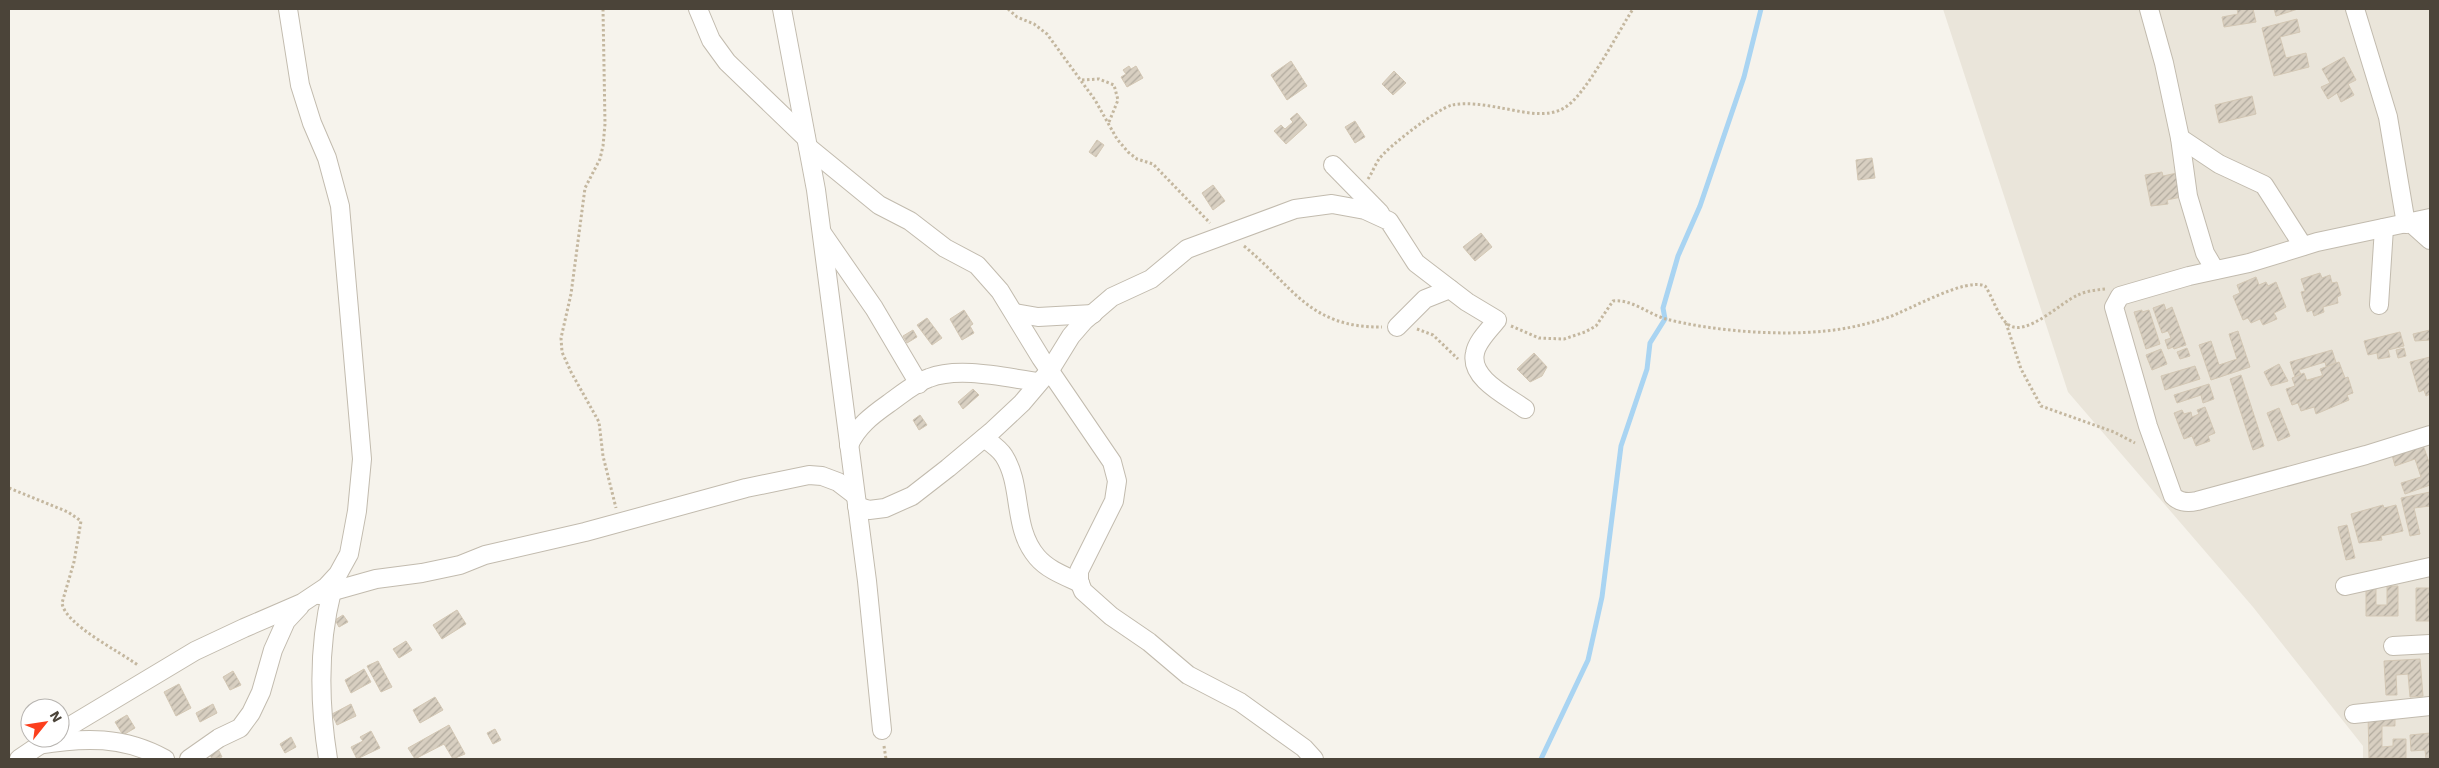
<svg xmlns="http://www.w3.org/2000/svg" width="2439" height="768" font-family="'Work Sans',sans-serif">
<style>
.residential{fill:#eae5da}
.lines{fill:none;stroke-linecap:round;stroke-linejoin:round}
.stream{stroke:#a9d4f2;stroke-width:5}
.building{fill:url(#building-hatch);stroke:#d3c7b4}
.minor-casing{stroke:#c2bbae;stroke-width:20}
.path{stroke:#c4b79f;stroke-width:3;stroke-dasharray:2.5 2.5;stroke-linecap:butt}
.minor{stroke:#fff;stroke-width:18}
</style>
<defs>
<pattern id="building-hatch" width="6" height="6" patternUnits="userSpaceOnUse" patternTransform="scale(1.25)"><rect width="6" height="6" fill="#d8cfc1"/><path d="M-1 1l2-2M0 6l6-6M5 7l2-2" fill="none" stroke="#b1aa9e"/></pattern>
</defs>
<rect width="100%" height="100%" fill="#f6f3ec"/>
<path class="residential" d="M1943 9H2430V759H2363V746L2253 607 2068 392Z"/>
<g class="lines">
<path class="stream" d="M1541 759 1588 660 1602 597 1621 446 1647 369 1650 343 1665 319 1663 308 1678 256 1700 206 1744 77 1761 9"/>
</g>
<g class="building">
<path d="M2237 9H2253L2256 22 2224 27 2222 17 2238 14Z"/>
<path d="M2274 9H2298L2276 16Z"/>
<path d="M2297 19 2300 32 2280 37 2286 58 2306 53 2309 67 2274 76 2262 28Z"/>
<path d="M2344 57 2356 80 2348 84 2354 95 2341 102 2337 93 2328 99 2321 87 2330 83 2322 69Z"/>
<path d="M1291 61 1307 86 1287 100 1271 75Z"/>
<path d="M1129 66 1131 69 1136 66 1143 78 1127 87 1121 77 1126 74 1123 70Z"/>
<path d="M1394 71 1406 83 1393 95 1382 84Z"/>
<path d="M2252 96 2256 114 2219 123 2215 105Z"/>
<path d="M1297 113 1307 125 1286 144 1274 131 1281 125 1285 129 1293 122 1290 119Z"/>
<path d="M1355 121 1365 137 1355 143 1345 127Z"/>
<path d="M1097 140 1104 145 1096 157 1089 152Z"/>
<path d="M1872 158 1875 178 1858 180 1856 160Z"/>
<path d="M2162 172 2163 176 2177 173 2181 197 2167 200 2168 204 2151 206 2145 175Z"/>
<path d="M1213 185 1225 201 1213 210 1202 193Z"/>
<path d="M1481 233 1492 247 1475 261 1463 247Z"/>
<path d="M2320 273 2322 278 2330 275 2332 283 2337 282 2341 295 2337 297 2338 303 2323 307 2324 312 2314 316 2312 310 2307 312 2301 292 2305 291 2301 279Z"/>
<path d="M2256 277 2259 285 2266 282 2268 286 2276 282 2286 307 2274 313 2277 319 2263 325 2260 319 2251 323 2248 318 2243 320 2233 296 2240 293 2237 285Z"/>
<path d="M2164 304 2166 310 2172 307 2186 345 2174 349 2173 347 2168 349 2165 340 2171 338 2168 331 2162 333 2153 308Z"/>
<path d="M964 310 973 324 970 326 974 333 962 340 950 319Z"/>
<path d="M2142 310V312L2149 310 2160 344 2146 349 2134 312Z"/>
<path d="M927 318 942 338 932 345 917 325Z"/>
<path d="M913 330 917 337 907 343 903 336Z"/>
<path d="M2430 330V340L2415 341 2413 334Z"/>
<path d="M2238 331 2250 367 2211 380 2199 345 2211 341 2219 365 2237 359 2229 334Z"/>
<path d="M2400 332 2404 346 2388 350 2390 357 2378 359 2377 353 2368 355 2364 341Z"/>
<path d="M2187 348 2190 356 2180 359 2177 352Z"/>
<path d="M2404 348 2406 356 2398 358 2396 350Z"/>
<path d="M2161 349 2167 364 2152 370 2146 355Z"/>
<path d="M2332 350 2342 381 2300 393 2297 383 2328 374 2325 362 2299 370 2301 375 2295 377 2290 362Z"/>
<path d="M1534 353 1547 367 1542 376 1530 382 1517 369Z"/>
<path d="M2430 357V394L2426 396 2424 390 2419 392 2410 362Z"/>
<path d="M2339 362 2345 378 2348 377 2353 393 2347 395 2349 400 2316 414 2314 407 2301 411 2298 403 2292 405 2286 389 2295 386 2292 378 2304 373 2307 381 2323 376 2320 369Z"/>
<path d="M2279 364 2288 381 2271 386 2264 372Z"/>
<path d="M2195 366 2200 379 2165 390 2161 376Z"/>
<path d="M2241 375 2264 446 2253 450 2230 379Z"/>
<path d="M2209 384 2214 399 2203 403 2201 395 2177 403 2174 395Z"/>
<path d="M973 389 979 395 963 409 958 402Z"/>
<path d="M2205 407 2215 433 2208 436 2210 441 2196 446 2192 436 2184 439 2174 413 2182 410 2184 414 2191 412 2192 417 2199 414 2197 410Z"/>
<path d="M2279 408 2290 436 2278 441 2267 413Z"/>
<path d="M920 415 927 425 919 430 913 420Z"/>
<path d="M2423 445 2430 465V485L2405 494 2401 483 2421 477 2415 459 2395 466 2392 455Z"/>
<path d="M2430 492V506L2414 508 2420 534 2410 536 2401 498Z"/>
<path d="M2383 505 2384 508 2396 505 2403 531 2381 536 2382 540 2359 543 2351 514Z"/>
<path d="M2347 525 2355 558 2346 560 2338 527Z"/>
<path d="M2366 586H2376V605H2387V586H2398V616H2366Z"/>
<path d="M2416 588H2430V598H2428L2430 621H2416Z"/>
<path d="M457 610 466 624 442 639 433 625Z"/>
<path d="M343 615 348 622 339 627 335 620Z"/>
<path d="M406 641 412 650 399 658 393 649Z"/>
<path d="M2420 659 2423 696 2410 697 2408 674 2396 675 2397 695H2386L2384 661Z"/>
<path d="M378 661 392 687 381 692 367 666Z"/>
<path d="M364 669 371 682 351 693 345 680Z"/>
<path d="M233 671 241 685 230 690 223 677Z"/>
<path d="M179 684 191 708 176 716 164 692Z"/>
<path d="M435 697 443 710 420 723 413 710Z"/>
<path d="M213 704 217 713 200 722 196 713Z"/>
<path d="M351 704 356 716 337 725 332 714Z"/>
<path d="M2368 714H2395V726H2382V747L2393 746V739H2406V758H2369Z"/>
<path d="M127 715 135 728 123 735 115 722Z"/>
<path d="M449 725 465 754 453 759 444 744 415 759 408 748Z"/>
<path d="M495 729 501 740 493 744 487 733Z"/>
<path d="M371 731 380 748 357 759 351 747 363 741 360 737Z"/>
<path d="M2430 733V759H2426L2425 750 2411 751 2410 735Z"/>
<path d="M291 737 296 747 285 753 280 744Z"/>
<path d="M217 747 222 757 212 759 208 751Z"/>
</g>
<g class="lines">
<g class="minor-casing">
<g id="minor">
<path d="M698 9 711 40 727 62 806 138"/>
<path d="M782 9 816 190 867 581 882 730"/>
<path d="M2149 9 2164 63 2180 138 2188 196 2205 253 2215 270"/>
<path d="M2355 9 2388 117 2406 224"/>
<path d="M2180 138 2219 164 2264 185 2303 246"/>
<path d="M808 147 879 205 910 221 945 248 977 265 1000 291 1041 358 1112 462 1117 481 1114 501 1079 571V581L1083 591 1111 616 1149 642 1188 675 1240 702 1304 748 1314 759"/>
<path d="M1333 165 1380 213"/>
<path d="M2430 218 2317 242 2249 263 2189 276 2120 296 2114 307 2148 426 2173 496C2180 503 2188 503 2197 501L2366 455 2430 435"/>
<path d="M2411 223 2430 240"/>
<path d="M822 233 874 308 919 384"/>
<path d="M2379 305 2384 228"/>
<path d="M1015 313 1038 317 1093 314"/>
<path d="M1397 327 1425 299 1450 289"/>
<path d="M984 438C991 443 1000 449 1004 456 1023 486 1012 528 1037 557 1048 570 1065 576 1080 583"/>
<path d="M849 445C857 427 871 416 888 404 901 395 914 383 929 378 960 366 1007 378 1039 382"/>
<path d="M857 506 869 510 885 508 912 496 948 468 991 432 1022 403 1050 370 1071 336 1084 321 1112 297 1151 279 1187 249 1295 209 1332 204 1365 210 1389 221 1416 263 1467 302 1497 320C1490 329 1477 341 1475 353 1469 379 1509 397 1525 409"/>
<path d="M2345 586 2430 567"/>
<path d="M319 595 376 579 422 573 460 565 485 555 585 532 746 488 809 475 822 476 838 482 855 495"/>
<path d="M2393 646 2430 644"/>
<path d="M2354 714 2430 706"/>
<path d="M60 732 195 651 244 628 302 603 326 587 338 574 349 554 357 511 362 459 340 206 327 158 312 123 300 85 288 9"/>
<path d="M38 745C84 737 124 736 165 759"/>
<path d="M19 759 47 740"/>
<path d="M189 759 219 738 240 728 251 713 261 692 273 650 286 621 300 606"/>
<path d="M328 759C319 703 318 646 332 591"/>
</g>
</g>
<g class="path">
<path d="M603 9 605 124 603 146 600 159 585 188 571 294 561 338 562 352 571 372 599 422 603 456 616 508"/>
<path d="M1008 9 1017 17 1034 24 1047 34 1095 100 1117 139 1128 152 1137 159 1153 164 1210 223"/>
<path d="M1082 80 1099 79 1114 85 1118 100 1109 122"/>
<path d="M1368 179C1372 173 1375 165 1379 159 1389 146 1437 109 1452 105 1467 102 1486 105 1501 108 1521 111 1545 119 1564 108 1585 97 1618 32 1633 9"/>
<path d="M1244 246C1293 286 1309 328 1382 327"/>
<path d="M2006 323 2021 369 2041 406 2114 432 2135 443"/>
<path d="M1511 326 1539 338 1564 339 1585 332 1596 326 1613 301C1632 299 1648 314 1666 319 1712 331 1779 336 1825 331 1847 329 1868 324 1889 317 1909 310 1966 277 1985 286 1993 297 1998 318 2009 325 2027 337 2061 302 2078 295 2086 291 2096 290 2105 289"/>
<path d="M1417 329 1433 335 1458 359"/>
<path d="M9 488 68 512 81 521 74 562 62 603C65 625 121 652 139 666"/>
<path d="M884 746 886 759"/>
</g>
<use href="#minor" class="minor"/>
</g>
<rect width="2439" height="768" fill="none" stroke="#4b4439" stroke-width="20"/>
<g transform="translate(45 723) rotate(60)"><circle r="24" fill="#ffffff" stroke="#b7b4b0"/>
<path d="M0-4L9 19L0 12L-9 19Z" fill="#fc3f1d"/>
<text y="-8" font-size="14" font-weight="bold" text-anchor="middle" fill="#4b4439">N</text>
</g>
</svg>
